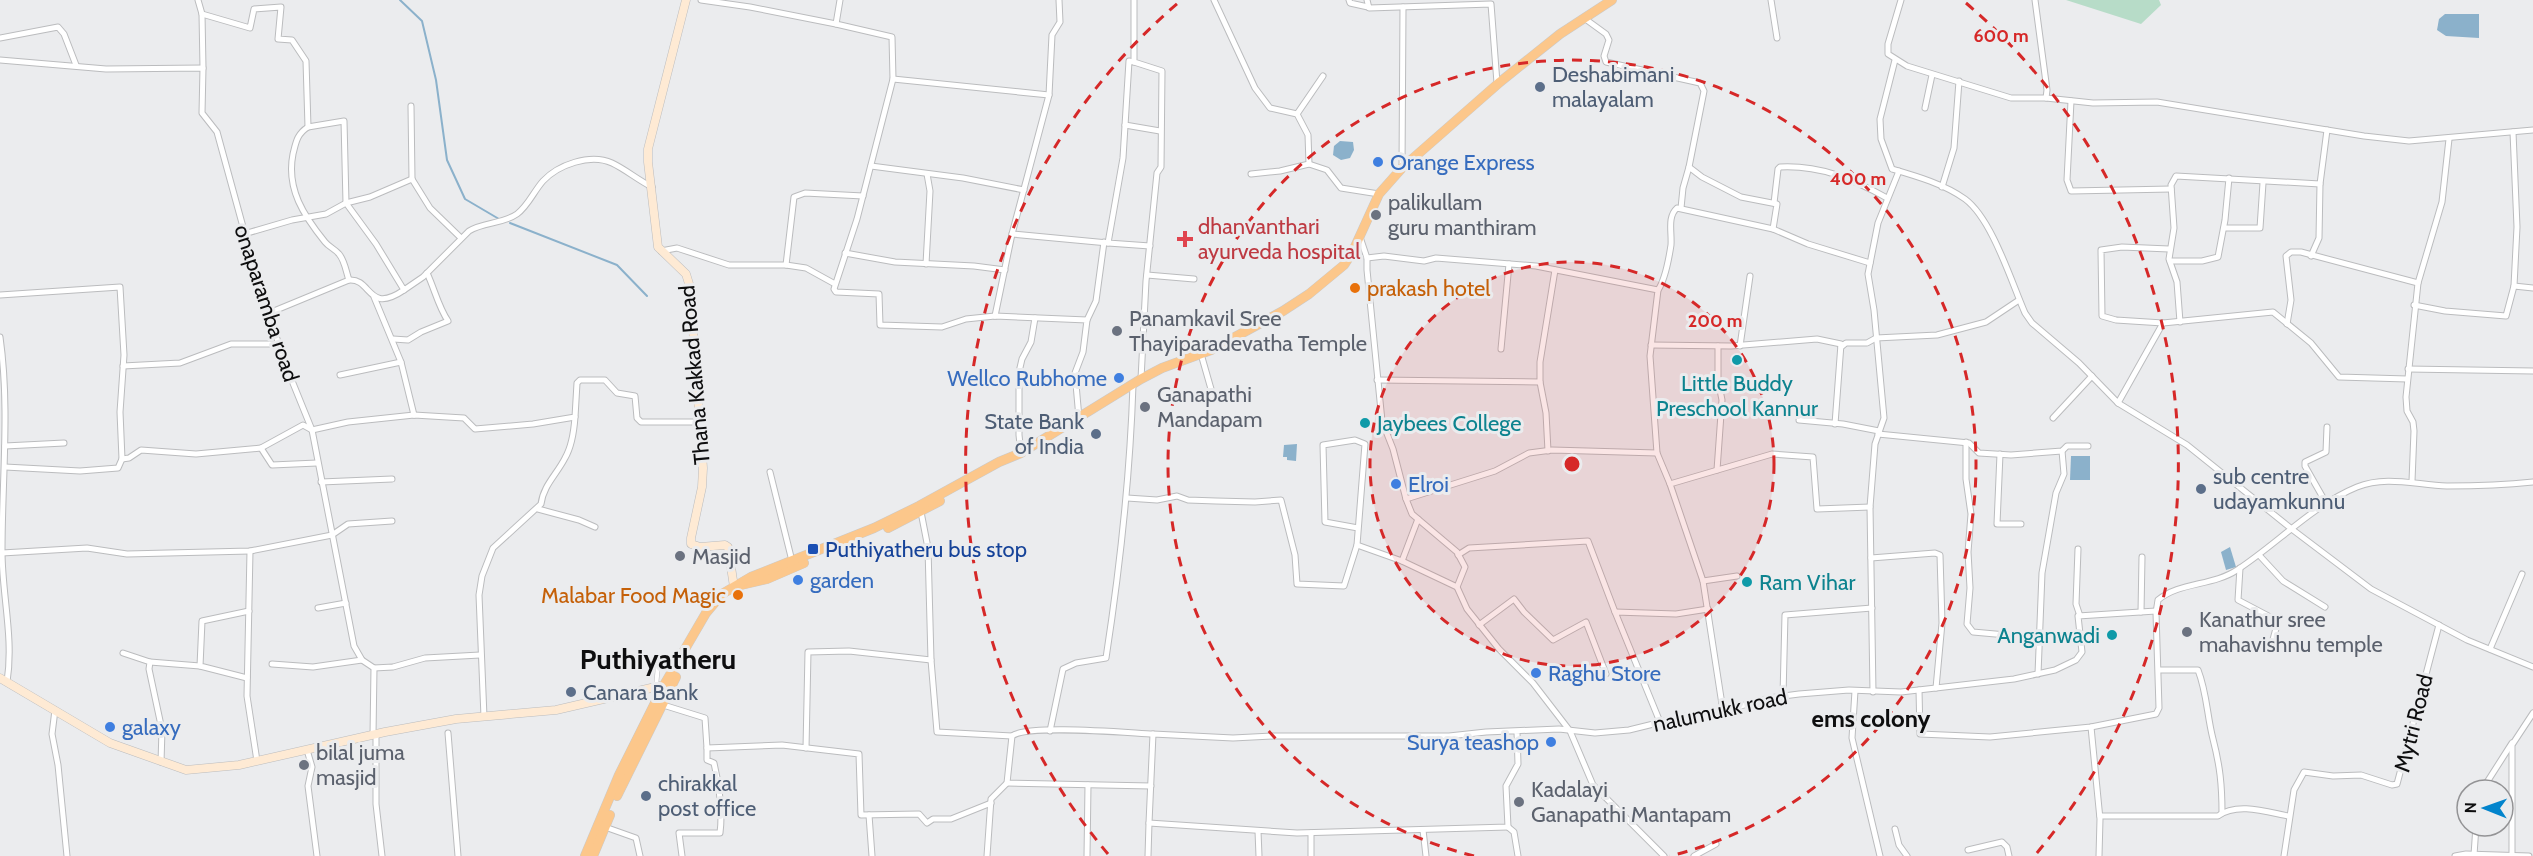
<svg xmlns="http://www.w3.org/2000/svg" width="2533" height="856" font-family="Cabin,sans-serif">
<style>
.green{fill:#b7dcc8}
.water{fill:#8bb1cb}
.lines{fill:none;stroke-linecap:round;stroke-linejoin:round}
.stream{stroke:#8bb1cb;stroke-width:2}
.pedestrian-casing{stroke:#bbbcbe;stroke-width:5}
.minor-casing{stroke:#bbbcbe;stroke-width:7}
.secondary-casing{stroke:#bbbcbe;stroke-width:9}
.trunk-casing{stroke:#cacaca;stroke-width:10}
.pedestrian{stroke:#fff;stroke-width:4}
.minor{stroke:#fff;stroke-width:5}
.secondary{stroke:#feead4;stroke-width:8}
.trunk{stroke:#fcc78b;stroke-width:9}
.ring{fill:none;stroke:#d62828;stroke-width:3;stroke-dasharray:10 8}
.service-dot{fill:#5c6f8a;stroke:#ebecee;stroke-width:2}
.shop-dot{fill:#3f7fe0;stroke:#ebecee;stroke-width:2}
.worship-dot{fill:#6b7280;stroke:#ebecee;stroke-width:2}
.health-dot{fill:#e0444e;stroke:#ebecee;stroke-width:2}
.food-dot{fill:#e8710a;stroke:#ebecee;stroke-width:2}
.culture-dot{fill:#0f9aa8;stroke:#ebecee;stroke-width:2}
.transit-dot{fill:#1a4fb4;stroke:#ebecee;stroke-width:2}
.labels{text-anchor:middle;stroke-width:6;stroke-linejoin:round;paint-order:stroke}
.service-label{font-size:22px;fill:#4e5e75;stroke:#ebecee;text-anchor:start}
.shop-label{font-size:22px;fill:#366cbe;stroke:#ebecee;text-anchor:start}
.worship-label{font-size:22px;fill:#5b616d;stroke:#ebecee;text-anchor:start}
.health-label{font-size:22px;fill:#be3a42;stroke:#ebecee;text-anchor:start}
.food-label{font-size:22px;fill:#c56008;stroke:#ebecee;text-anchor:start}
.street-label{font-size:22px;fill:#0e0e0f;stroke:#ebecee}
.culture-label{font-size:22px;fill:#0d838f;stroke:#ebecee;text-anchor:start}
.transit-label{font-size:22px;fill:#164399;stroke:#ebecee;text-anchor:start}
.neighbourhood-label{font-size:24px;font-weight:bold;fill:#0e0e0f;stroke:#ebecee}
.district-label{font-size:28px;font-weight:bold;fill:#0e0e0f;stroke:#ebecee}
.centre{fill:#d62828;stroke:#ebecee;stroke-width:3}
.ring-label{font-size:18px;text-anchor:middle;font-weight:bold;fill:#d62828;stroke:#ebecee;stroke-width:6;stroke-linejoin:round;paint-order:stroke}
</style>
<rect width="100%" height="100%" fill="#ebecee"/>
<path class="green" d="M2066 0H2159L2161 5 2141 24Z"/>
<g class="water">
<path d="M2445 14H2479V38L2446 36 2437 30 2439 19Z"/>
<path d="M1340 141 1353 142 1354 150 1350 158 1341 160 1333 155 1334 146Z"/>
<path d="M1297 444 1296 461 1287 460V457H1283L1284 445Z"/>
<path d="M2071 456H2090V480H2070Z"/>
<path d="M2230 547 2236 567 2226 570 2221 552Z"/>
</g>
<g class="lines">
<g class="stream">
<path d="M400 0 422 21 436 80 447 160 465 199 499 219"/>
<path d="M510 223 617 265 647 296"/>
</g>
<g class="pedestrian-casing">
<path id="pedestrian" d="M656 687 658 665"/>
</g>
<g class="minor-casing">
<g id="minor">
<path d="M198 0 202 14 250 28 254 9 281 7 278 39 292 40 306 61 308 127 344 121 346 203 376 244 404 290 423 277 469 231C483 222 503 224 517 214 528 206 534 191 543 181 558 165 590 153 612 163 625 169 638 180 652 187"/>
<path d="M701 0 750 7 836 24"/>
<path d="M840 0 836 24 892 37 893 79 857 219 834 289 836 292 879 294 880 325 942 327 966 319 995 316 1087 320 1083 352 1075 373 1079 418"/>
<path d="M1134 0V62L1162 71 1161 167 1157 173 1146 281 1141 379"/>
<path d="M1214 0 1255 88 1270 108 1297 114 1308 135 1309 164"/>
<path d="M1349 0 1350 3 1368 7"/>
<path d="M1367 0 1369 8 1491 4 1497 83"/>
<path d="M1771 0 1777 38"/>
<path d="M1901 0 1888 44V54L1907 66 2011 98H2046L2093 103 2157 102 2364 136 2409 141 2533 130"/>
<path d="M2035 0 2047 90 2046 98"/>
<path d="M202 14 203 68"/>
<path d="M1584 18 1606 34 1609 40 1604 56 1606 62 1700 83 1704 91 1689 167"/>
<path d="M0 38 58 27 64 34 76 65"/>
<path d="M0 60 106 69 203 68 202 113 217 132 257 278 286 366 312 430 354 646 362 660 374 668 373 735"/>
<path d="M1895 60 1880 119 1881 139 1892 169C1916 176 1944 184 1965 199 1992 219 2011 281 2025 313L2032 323 2079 363 2118 403 2163 323 2273 312 2311 343 2339 377 2407 379"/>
<path d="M1134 62 1129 61 1123 158 1108 243 1150 246"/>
<path d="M893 79 1049 95"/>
<path d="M2071 101 2067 180 2071 191 2171 189"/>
<path d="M411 106 412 179"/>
<path d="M1925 108 1932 75"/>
<path d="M1297 114 1323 76"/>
<path d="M1125 125 1160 131"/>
<path d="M308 127C297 134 296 142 293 154 286 189 304 216 325 242 329 247 335 249 339 254 345 261 346 272 349 280"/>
<path d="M2513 132 2517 227 2514 286"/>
<path d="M871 166 963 178 1024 190"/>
<path d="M1402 168 1403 7"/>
<path d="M1251 174 1280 171 1309 164 1327 170 1341 188 1379 194"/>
<path d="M1942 187 1954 148 1959 81"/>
<path d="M1774 203 1778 169 1780 167C1820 165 1853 179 1887 198"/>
<path d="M1681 208 1683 188 1689 167 1702 177 1741 197 1777 204 1773 229"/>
<path d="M2224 228H2260L2263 183"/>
<path d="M244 234 292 220 326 214 346 203 370 197 412 179 430 208 461 238"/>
<path d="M1012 234 1108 243"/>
<path d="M1360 237 1367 258V270L1382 421 1393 449 1406 499 1412 514 1457 552 1465 567 1457 587 1467 609 1499 649 1533 683 1570 731 1593 785 1664 856"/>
<path d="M661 251 677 248 729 265H786L806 268 835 284"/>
<path d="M845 253 895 262 974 266 1005 270"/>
<path d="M2311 256 2319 238 2320 184"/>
<path d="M1367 258 1384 256 1424 261 1436 258 1536 266 1658 290 1650 356 1657 453 1670 484"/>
<path d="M2170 261H2202L2218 257 2225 220 2229 178"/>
<path d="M926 264 930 191 927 174"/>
<path d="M786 265 794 197 805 193 863 196"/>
<path d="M1147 275 1194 279"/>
<path d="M1658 290C1665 280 1669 258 1671 245 1672 232 1667 217 1677 208L1773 229 1808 244 1870 263"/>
<path d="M0 295 120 287 124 355 120 412 122 459 118 468 80 471 5 467"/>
<path d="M374 297 401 362 414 415"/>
<path d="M2414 305 2445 311 2506 316 2514 286 2533 288"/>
<path d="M269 313 349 280C372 278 367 315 404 290"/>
<path d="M995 316 1012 234 1049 95 1052 35 1060 22 1059 0"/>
<path d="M1087 320 1096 301 1104 242"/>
<path d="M2180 322 2177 282 2169 259 2174 228 2171 185 2176 176 2320 184 2327 130"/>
<path d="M2163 323 2116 320 2102 316 2101 250 2122 247 2169 249"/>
<path d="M2287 324 2291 300 2286 256 2291 252H2301L2418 283"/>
<path d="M0 337C10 408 2 479 2 551 2 595 14 638 7 682"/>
<path d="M393 339 408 340 421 332 448 321C438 306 435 290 427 273"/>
<path d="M1651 345 1731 346 1817 339 1841 344 1835 424"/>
<path d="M1740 346 1750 276"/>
<path d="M1841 347 1846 343H1867L1876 338 1937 335 1986 322 2019 300"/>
<path d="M1501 349 1509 264"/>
<path d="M1201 354 1213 396"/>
<path d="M123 366 180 363 231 344H279"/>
<path d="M2408 369 2533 371"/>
<path d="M340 375 401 362"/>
<path d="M1377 380 1540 382V362L1555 270"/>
<path d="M1540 382 1546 413 1548 451"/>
<path d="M2118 403 2187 445 2293 530 2371 589 2467 640 2533 667"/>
<path d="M2053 418 2092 376"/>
<path d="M1799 420 1843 424 1879 431"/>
<path d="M1878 434 1969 443 1979 453 2011 455 2062 451 2067 446H2088"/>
<path d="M1966 442V479L1971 514 1968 552 1970 588 1967 624 1973 632 2040 638"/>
<path d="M5 446 64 443"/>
<path d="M1021 453 1019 435V372L1022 359 1031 342 1035 318"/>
<path d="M2000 454 1997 524H2021"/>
<path d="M122 459 129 458 141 450 196 454 261 448"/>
<path d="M317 463 272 465 261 448 303 425 312 430 348 422 414 415 464 418 475 429 533 424 575 417 577 383 580 380H605L617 393 635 396 637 418 641 422H699"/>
<path d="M1717 470 1722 400 1718 380V346"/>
<path d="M770 472 792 561"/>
<path d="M2412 481 2414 431 2413 422 2407 411 2406 397 2418 283 2442 202 2449 139"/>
<path d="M321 482 392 479"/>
<path d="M1127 498 1157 500 1177 496 1188 500 1216 501 1255 502 1281 500 1295 555 1297 584 1344 586 1357 545"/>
<path d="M1406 499 1495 471 1529 453 1552 450 1657 453"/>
<path d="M2326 503 2305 466V462L2326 452 2327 427"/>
<path d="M538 509 579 520 595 527"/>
<path d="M1358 528 1325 522 1323 445 1355 440 1365 444 1357 545 1402 561 1418 519"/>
<path d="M2078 549 2076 604 2080 616"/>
<path d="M250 551 247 696 257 761"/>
<path d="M2 553 87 548 127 554 250 551 332 535 348 524 392 521"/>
<path d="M1458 555 1469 548 1588 541 1615 612"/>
<path d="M2259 555 2283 581 2325 607"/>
<path d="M1871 558 1935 553 1940 555 1942 623 1936 688"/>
<path d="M1402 561 1457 587"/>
<path d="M2240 568 2238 600 2278 621 2271 647"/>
<path d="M1703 581 1670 484 1772 454 1813 457 1817 509 1870 507"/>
<path d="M318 608 346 603"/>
<path d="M2141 612 2142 557"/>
<path d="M1479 625 1514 599 1524 612 1553 640 1586 622 1606 674"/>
<path d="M2490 649 2522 574"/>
<path d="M123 653 150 662 149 669 162 730 161 762"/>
<path d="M931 660 937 732 1012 736"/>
<path d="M150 662 200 666"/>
<path d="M272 664 313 667 362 660"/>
<path d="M374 668 393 667 425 658 480 655"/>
<path d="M2159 670H2198C2207 693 2207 716 2213 739 2220 766 2222 785 2222 813"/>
<path d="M2038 674 2042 573 2056 493 2064 474 2062 451"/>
<path d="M247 678 200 666 202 621 249 611"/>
<path d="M1919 690 1920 734 1990 737 2091 727 2156 714 2159 708 2156 613 2158 600C2179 582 2213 586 2237 570 2277 544 2313 505 2357 487 2386 475 2416 485 2447 486 2475 486 2505 485 2533 482"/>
<path d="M1855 691 1852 738 1880 856"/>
<path d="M1873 692 1870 507 1875 444 1884 418 1874 310 1868 274 1878 223 1899 171"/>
<path d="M1783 696 1785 615 1872 608"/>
<path d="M660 704 705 718 707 748 782 745 859 754 861 815 919 814 927 823 933 819H951L991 803"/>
<path d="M55 710 52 734 58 765 67 856"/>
<path d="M1723 711 1703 581 1737 576"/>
<path d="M484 717 479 595 482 576 493 548 541 504C543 486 557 474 565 458 572 446 574 431 575 417"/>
<path d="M1660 722 1615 612 1676 614 1708 609"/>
<path d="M2091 727 2100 819 2099 856"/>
<path d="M1050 731 1063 669 1076 663 1106 658C1120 567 1130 477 1133 385"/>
<path d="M1517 732 1518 764 1506 786 1508 827 1297 833 1149 823 1153 734 1233 738 1273 736H1449L1486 732 1559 729 1595 733 1629 730 1686 716 1723 711 1769 698 1799 694 1849 690 1901 692 2014 679 2055 670 2076 660 2082 652 2078 616 2156 611"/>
<path d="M448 733 458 856"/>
<path d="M376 734V804L382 856"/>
<path d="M806 748 808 652 849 651 931 660 928 548 921 512"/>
<path d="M307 750 312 767 308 786 317 856"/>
<path d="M1151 786 1007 783 1012 736C1027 724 1129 733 1153 734"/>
<path d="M2482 790 2512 743"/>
<path d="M869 815 872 856"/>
<path d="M2100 816H2218C2237 802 2267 812 2288 816"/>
<path d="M605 827 636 838 640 856"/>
<path d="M1508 827 1514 832 1518 856"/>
<path d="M1895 829 1899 845 1907 856"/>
<path d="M1423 830 1426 856"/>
<path d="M1258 831 1259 856"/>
<path d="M1311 833V856"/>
<path d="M1968 850 2002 842 2007 847 2009 856"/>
<path d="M2474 855 2476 826"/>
<path d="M682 856 679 833H720C723 810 719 785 714 763L707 760V748"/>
<path d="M987 856 991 799 1007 783"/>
<path d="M1087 856 1088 785"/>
<path d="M1148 856 1149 823"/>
<path d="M1694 856 1716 844"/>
<path d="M2284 856 2294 790 2304 772 2333 776 2361 775 2392 785 2397 784 2439 625"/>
<path d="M2455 856 2466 854 2529 856"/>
<path d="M2512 856V745L2533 713"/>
</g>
</g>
<g class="secondary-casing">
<g id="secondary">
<path d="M686 0 648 149V162L658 247 686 274 690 287 703 468 702 487 691 538V544L700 547 725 545 728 547 734 587"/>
<path d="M0 678 110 743 186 770 239 765 385 732 456 719 556 710 664 685"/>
</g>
</g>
<g class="trunk-casing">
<g id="trunk">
<path d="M888 528 940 501"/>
<path d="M741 585 767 579 804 563"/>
<path d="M617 796 676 677"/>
<path d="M585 856 619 775 664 685 706 613 722 594 751 577 874 528 919 506 999 462 1021 453 1141 379 1162 368 1211 350 1283 311 1309 294 1344 265 1353 251 1379 194 1402 168 1500 82 1560 34 1612 0"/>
<path d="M593 856 610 815"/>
</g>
</g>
<use href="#pedestrian" class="pedestrian"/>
<use href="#minor" class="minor"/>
<use href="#secondary" class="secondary"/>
<use href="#trunk" class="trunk"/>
</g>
<circle cx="1572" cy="464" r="202" fill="#d62828" fill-opacity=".12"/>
<g class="ring">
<circle cx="1572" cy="464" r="202"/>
<path d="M1474 856A404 404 0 1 1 1670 856"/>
<path d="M1108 854A606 606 0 0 1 1178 3M1966 3A606 606 0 0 1 2036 854"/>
</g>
<g class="service-dot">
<circle cx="1540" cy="87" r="6"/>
<circle cx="1096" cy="434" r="6"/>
<circle cx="2201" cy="489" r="6"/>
<circle cx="571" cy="692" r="6"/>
<circle cx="646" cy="796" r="6"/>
</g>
<g class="shop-dot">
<circle cx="1378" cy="162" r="6"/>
<circle cx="1119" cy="378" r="6"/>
<circle cx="1396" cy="484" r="6"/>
<circle cx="798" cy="580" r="6"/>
<circle cx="1536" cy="673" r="6"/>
<circle cx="110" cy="727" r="6"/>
<circle cx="1551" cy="742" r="6"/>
</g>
<g class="worship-dot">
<circle cx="1376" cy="215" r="6"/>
<circle cx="1117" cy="331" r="6"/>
<circle cx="1145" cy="407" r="6"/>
<circle cx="680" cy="556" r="6"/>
<circle cx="2187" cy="632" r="6"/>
<circle cx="304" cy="765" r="6"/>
<circle cx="1519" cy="802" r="6"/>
</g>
<path class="health-dot" d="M1182 230h6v6h6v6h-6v6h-6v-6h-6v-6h6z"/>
<g class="food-dot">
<circle cx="1355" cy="288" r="6"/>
<circle cx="738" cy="595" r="6"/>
</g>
<g class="culture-dot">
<circle cx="1737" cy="360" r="6"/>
<circle cx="1365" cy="423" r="6"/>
<circle cx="1747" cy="582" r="6"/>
<circle cx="2112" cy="635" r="6"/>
</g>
<rect class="transit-dot" x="807" y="543" width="12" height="12" rx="3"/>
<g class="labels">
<g class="service-label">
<text x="1552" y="82">Deshabimani<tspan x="1552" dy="25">malayalam</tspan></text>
<text x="1084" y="429" text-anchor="end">State Bank<tspan x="1084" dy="25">of India</tspan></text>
<text x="2213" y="484">sub centre<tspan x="2213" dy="25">udayamkunnu</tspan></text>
<text x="583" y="700">Canara Bank</text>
<text x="658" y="791">chirakkal<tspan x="658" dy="25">post office</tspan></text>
</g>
<g class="shop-label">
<text x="1390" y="170">Orange Express</text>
<text x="1107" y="386" text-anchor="end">Wellco Rubhome</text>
<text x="1408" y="492">Elroi</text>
<text x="810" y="588">garden</text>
<text x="1548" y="681">Raghu Store</text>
<text x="122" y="735">galaxy</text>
<text x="1539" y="750" text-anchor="end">Surya teashop</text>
</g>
<g class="worship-label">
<text x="1388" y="210">palikullam<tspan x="1388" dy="25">guru manthiram</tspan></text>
<text x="1129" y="326">Panamkavil Sree<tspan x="1129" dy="25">Thayiparadevatha Temple</tspan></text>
<text x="1157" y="402">Ganapathi<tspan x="1157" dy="25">Mandapam</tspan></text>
<text x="692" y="564">Masjid</text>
<text x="2199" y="627">Kanathur sree<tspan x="2199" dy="25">mahavishnu temple</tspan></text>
<text x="316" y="760">bilal juma<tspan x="316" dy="25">masjid</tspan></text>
<text x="1531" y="797">Kadalayi<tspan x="1531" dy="25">Ganapathi Mantapam</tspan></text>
</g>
<g class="health-label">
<text x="1198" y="234">dhanvanthari<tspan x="1198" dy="25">ayurveda hospital</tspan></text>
</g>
<g class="food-label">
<text x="1367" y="296">prakash hotel</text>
<text x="726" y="603" text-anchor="end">Malabar Food Magic</text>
</g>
<g class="street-label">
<text transform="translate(267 303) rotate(72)" y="8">onaparamba road</text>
<text transform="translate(694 375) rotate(-95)" y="8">Thana Kakkad Road</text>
<text transform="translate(1720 710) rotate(-12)" y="8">nalumukk road</text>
<text transform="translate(2413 723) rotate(-76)" y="8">Mytri Road</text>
</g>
<g class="culture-label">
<text x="1737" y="391" text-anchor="middle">Little Buddy<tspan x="1737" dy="25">Preschool Kannur</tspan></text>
<text x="1377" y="431">Jaybees College</text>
<text x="1759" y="590">Ram Vihar</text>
<text x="2100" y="643" text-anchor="end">Anganwadi</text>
</g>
<g class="transit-label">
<text x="825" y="557">Puthiyatheru bus stop</text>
</g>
<g class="neighbourhood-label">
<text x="1871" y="727">ems colony</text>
</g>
<g class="district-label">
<text x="658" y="669">Puthiyatheru</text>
</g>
</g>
<circle cx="1572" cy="464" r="9" class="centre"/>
<g class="ring-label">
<text x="2001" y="42">600 m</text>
<text x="1858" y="185">400 m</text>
<text x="1715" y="327">200 m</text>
</g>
<g transform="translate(2485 808) rotate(271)"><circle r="28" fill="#ebecee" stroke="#939395" stroke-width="1.5"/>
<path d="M0-4.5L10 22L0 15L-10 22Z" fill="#0284cc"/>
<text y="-9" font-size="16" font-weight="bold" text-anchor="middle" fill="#0e0e0f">N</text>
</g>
</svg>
